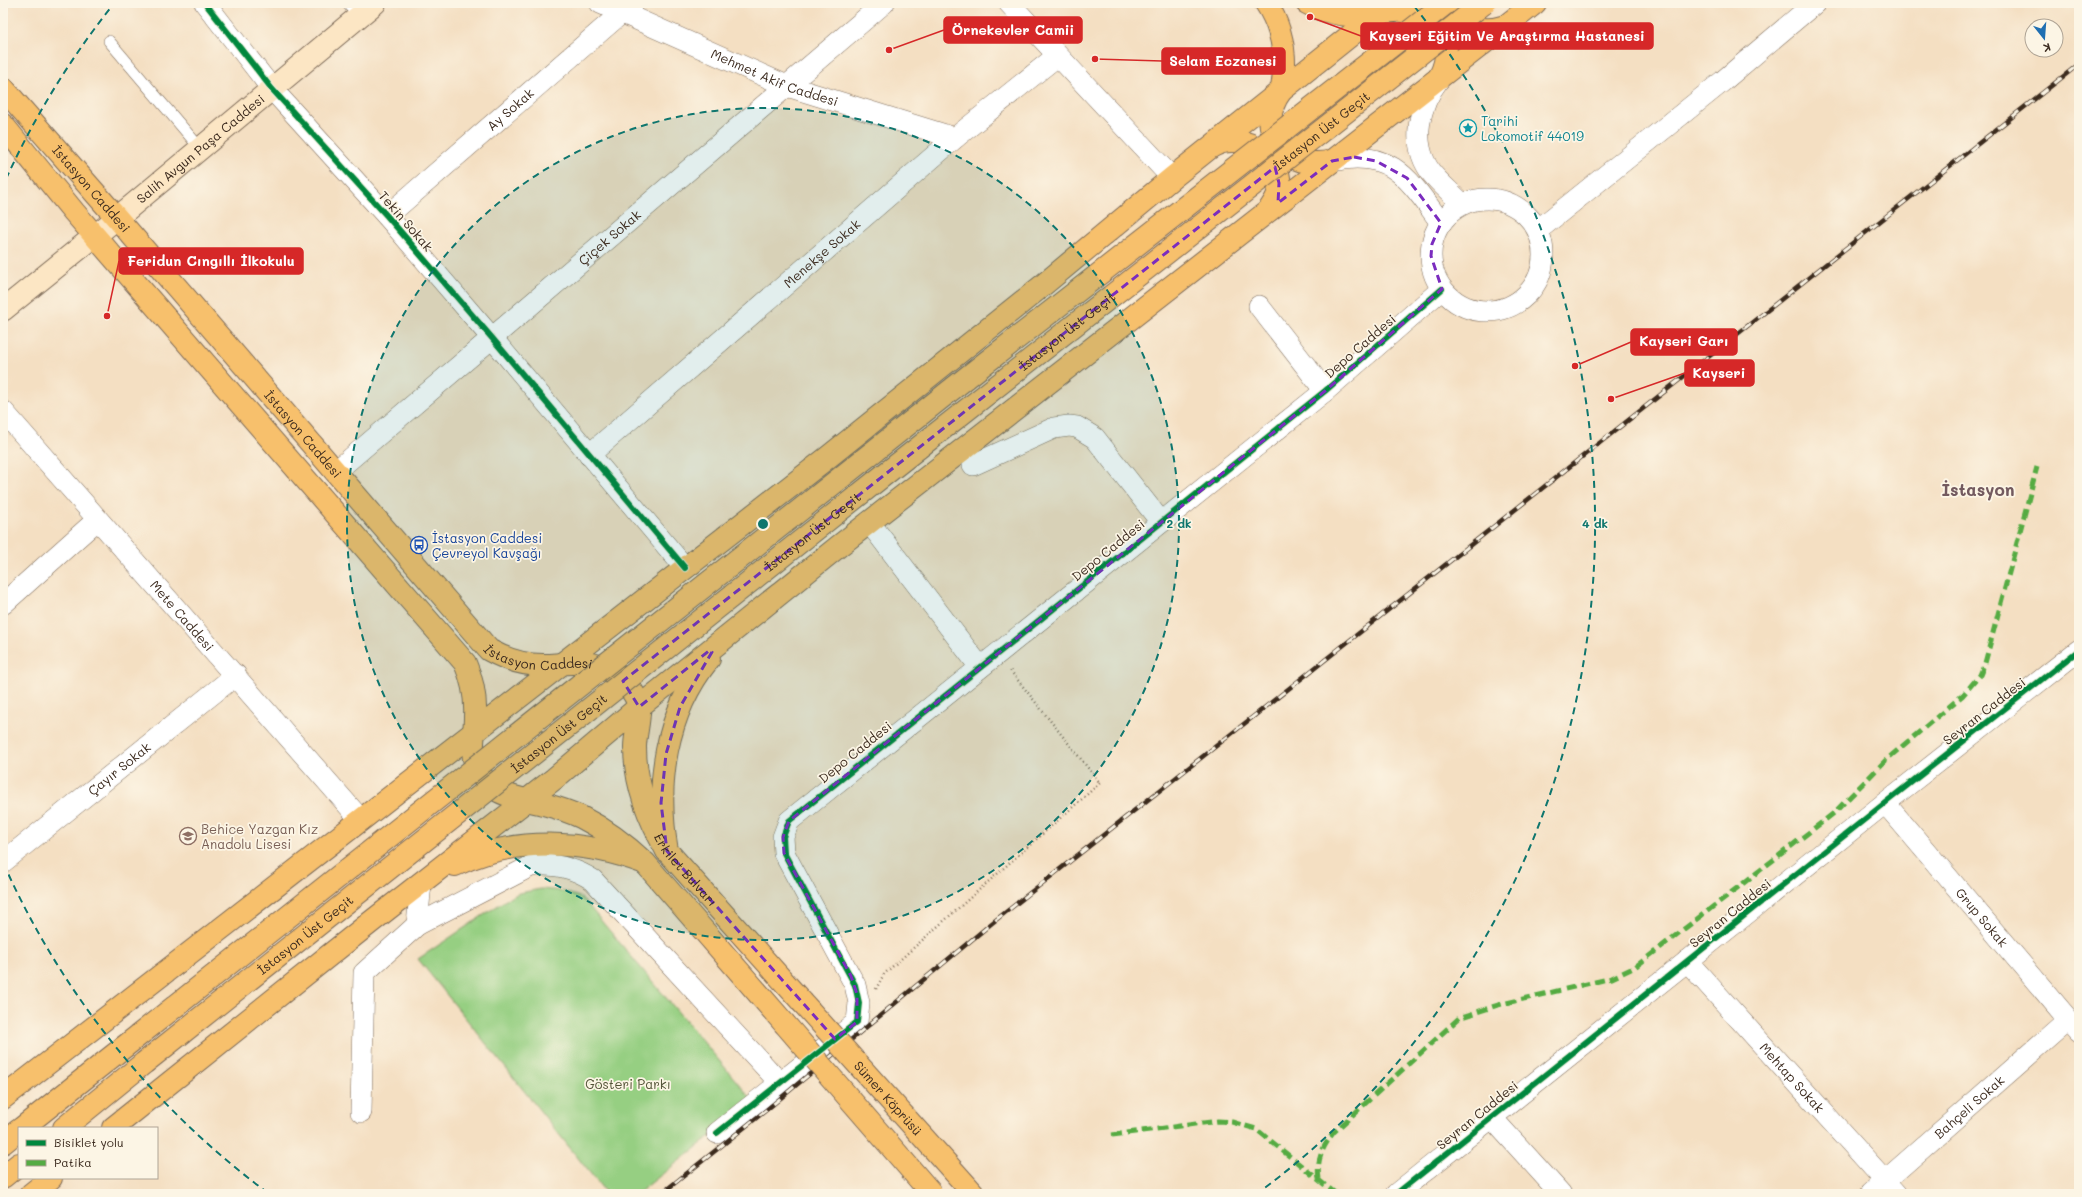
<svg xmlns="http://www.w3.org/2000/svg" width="2082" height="1197" font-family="Mali,sans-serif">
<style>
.green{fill:#96cf82;stroke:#687c50}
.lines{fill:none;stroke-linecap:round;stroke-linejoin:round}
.lane-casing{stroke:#7c6957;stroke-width:12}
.street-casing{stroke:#7c6957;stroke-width:22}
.secondary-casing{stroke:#7c6957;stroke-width:24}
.primary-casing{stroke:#7c6957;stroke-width:24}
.highway-casing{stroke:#7c6957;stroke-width:24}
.path{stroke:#7c6957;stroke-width:2.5;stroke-dasharray:1 3;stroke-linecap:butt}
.lane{stroke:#fff;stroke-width:11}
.street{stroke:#fff;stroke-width:21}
.secondary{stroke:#fce6c4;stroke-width:22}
.primary{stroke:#f7c06c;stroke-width:22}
.highway{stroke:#f7c06c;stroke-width:22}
.rail-casing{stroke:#3b2a1e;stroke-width:4.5}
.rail{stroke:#fcf5e5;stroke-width:3;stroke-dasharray:9;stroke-linecap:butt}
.primary-bridge-casing{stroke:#7c6957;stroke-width:24;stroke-linecap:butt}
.highway-bridge-casing{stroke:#7c6957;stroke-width:24;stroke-linecap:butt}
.primary-bridge{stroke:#f7c06c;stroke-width:22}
.highway-bridge{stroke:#f7c06c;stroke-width:22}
.quiet{stroke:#55ab43;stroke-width:5;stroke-dasharray:10 5;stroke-linecap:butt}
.cycleway-casing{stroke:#fcf5e5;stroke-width:8}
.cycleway{stroke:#00873e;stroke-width:6}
.marked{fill:none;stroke:#7b2cbf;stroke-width:3;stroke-dasharray:8 5;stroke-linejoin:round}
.ring{fill:none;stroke:#0f766e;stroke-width:2;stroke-dasharray:7 5}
.labels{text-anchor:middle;stroke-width:3.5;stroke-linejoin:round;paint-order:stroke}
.street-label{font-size:13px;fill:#3b2a1e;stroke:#fcf5e5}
.culture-label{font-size:13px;fill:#0d838f;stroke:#fcf5e5;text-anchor:start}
.transit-label{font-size:13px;fill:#164399;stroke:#fcf5e5;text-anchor:start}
.education-label{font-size:13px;fill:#785e54;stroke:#fcf5e5;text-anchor:start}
.park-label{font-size:13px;fill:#525337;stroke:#fcf5e5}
.district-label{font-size:17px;font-weight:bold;fill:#735a5f;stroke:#fcf5e5}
.centre{fill:#0f766e;stroke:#fcf5e5;stroke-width:2}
.ring-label{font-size:12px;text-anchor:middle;font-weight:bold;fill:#0f766e;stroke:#fcf5e5;stroke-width:3.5;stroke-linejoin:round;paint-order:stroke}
.leader{fill:none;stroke:#d62828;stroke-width:1.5}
.callout-dot{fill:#d62828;stroke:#fcf5e5;stroke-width:1.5}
.callout{fill:#d62828;stroke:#d62828;stroke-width:1.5}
.callout-label{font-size:14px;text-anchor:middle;font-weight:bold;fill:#fff}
</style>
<rect width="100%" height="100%" fill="#fcf5e5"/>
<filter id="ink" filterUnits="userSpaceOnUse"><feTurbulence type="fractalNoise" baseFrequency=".025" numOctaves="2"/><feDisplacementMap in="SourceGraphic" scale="8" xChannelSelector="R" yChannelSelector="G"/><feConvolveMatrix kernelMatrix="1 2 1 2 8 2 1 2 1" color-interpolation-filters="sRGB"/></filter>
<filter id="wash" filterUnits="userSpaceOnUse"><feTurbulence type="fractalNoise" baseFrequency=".012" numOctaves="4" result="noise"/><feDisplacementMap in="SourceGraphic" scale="16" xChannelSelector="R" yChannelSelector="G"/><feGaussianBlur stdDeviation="0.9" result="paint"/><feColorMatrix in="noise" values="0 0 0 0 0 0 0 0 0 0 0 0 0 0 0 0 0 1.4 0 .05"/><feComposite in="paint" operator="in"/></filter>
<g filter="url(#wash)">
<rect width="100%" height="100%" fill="#f4dfc2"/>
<path class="green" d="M541 889 562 891 582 898 754 1102 637 1194H607L418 959 509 898 519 893Z"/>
</g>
<g filter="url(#ink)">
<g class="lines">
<g class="lane-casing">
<g id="lane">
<path d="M347 3 359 17"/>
<path d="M109 41 200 148"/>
</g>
</g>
<g class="street-casing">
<g id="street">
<path d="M205 3 272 89 387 216 492 338 685 568"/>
<path id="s1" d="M600 3 787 86 955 138"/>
<path d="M1009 3 1172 178"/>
<path d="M1439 79C1419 105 1410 142 1430 171 1439 183 1452 193 1462 204"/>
<path d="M1332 161C1392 147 1410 181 1441 223"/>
<circle cx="1487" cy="255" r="56"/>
<path id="s2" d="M387 216 633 3"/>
<path d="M1538 230 1723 81 1815 3"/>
<path d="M1259 306 1325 391"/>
<path id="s3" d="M3 411 361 820"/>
<path id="s4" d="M589 455 955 138 1057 56"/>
<path d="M973 465 1054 428 1069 426 1077 427 1095 438 1161 522"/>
<path id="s5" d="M335 472 884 3"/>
<path d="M869 522 980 667"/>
<path d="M3 604 97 520"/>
<path id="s6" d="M1885 803 2079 1032"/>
<path id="s7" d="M3 862 236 675"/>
<path d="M417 925 531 866C554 863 573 867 593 880L780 1083"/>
<path id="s8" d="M1687 961 1897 1194"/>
<path d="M361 1112 364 973 417 925 421 883"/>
<path d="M1492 1118 1561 1194"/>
<path d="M717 1133 857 1022 859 1003 855 985 784 853 783 837 789 821 1325 391 1442 289"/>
<path d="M1396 1194 1885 803 2079 650"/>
<path id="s9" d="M1870 1194 2068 1020"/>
</g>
</g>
<g class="secondary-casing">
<g id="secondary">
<path id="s10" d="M3 310 117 218 375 3"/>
</g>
</g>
<g class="primary-casing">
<g id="primary">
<path d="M1266 3C1283 29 1287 59 1282 89"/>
<path d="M1307 3C1329 15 1352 17 1376 15"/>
<path id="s11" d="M3 88 117 218 489 650C507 660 525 666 547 665 567 664 584 659 604 668 618 674 637 691 639 708 640 719 635 735 635 747 635 785 649 819 667 851L802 1002"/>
<path d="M3 125 74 212 465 663C473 681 476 698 475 717 475 735 469 750 477 768 491 798 519 797 547 805 558 808 570 812 581 817 605 829 626 845 645 863L784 1023"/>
</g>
</g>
<g class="highway-casing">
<g id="highway">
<path d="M1447 3C1459 27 1481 34 1506 26"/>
<path d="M1378 14C1422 0 1463 34 1439 78"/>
<path d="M1281 91C1252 130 1287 173 1332 161"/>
<path d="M1213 146C1242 129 1288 158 1278 193 1277 199 1272 205 1269 210"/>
<path d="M667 851C655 784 665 714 709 659"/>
<path d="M455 865C516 836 584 840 645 863"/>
<path d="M3 1098 827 458 1042 286 1172 178 1391 3"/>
<path d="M22 1128 124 1047"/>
<path d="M64 1128 144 1063"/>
<path d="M113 1128 371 922 554 779 639 707 839 546 1535 3"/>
<path d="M3 1143 19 1130"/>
<path d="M3 1177 19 1164"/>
<path d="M31 1194 51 1178"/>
</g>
</g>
<path class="path" d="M876 989 884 974 1100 783 1009 669"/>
<use href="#lane" class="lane"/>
<use href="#street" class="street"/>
<use href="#secondary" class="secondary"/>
<use href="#primary" class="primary"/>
<use href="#highway" class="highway"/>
<g class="rail-casing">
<path id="rail" d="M661 1194 765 1111 992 923 2079 64"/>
</g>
<use href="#rail" class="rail"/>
<g class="primary-bridge-casing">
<g id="primary-bridge">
<path id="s12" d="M802 1002 974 1194"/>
<path d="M784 1023 932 1194"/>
</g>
</g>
<g class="highway-bridge-casing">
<g id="highway-bridge">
<path d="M124 1047 975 371 1446 3"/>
<path id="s13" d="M144 1063 889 471 1484 3"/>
</g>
</g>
<use href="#primary-bridge" class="primary-bridge"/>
<use href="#highway-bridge" class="highway-bridge"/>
<g class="quiet">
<path d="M1112 1135 1218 1121 1232 1122 1256 1129 1336 1194"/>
<path d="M1319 1179C1316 1160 1323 1146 1334 1132L1459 1018 1498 1005 1612 978 1635 967 1834 813 1886 760 1963 695 1980 675 1985 663 2037 467"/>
</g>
<g class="cycleway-casing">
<g id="cycleway">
<path d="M205 3 272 89 387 216 492 338 685 568"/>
<path d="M717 1133 857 1022 859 1003 855 985 784 853 783 837 789 821 1325 391 1442 289"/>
<path d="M1396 1194 1885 803 2079 650"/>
</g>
</g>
<use href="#cycleway" class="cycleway"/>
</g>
</g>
<path class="marked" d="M1354 157 1376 161 1407 178 1441 223 1432 244 1431 256 1442 289 1325 391 789 821 783 837 784 853 851 976 857 994V1022L835 1039 667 851 661 803 666 754 680 707 712 652 710 650 639 707 623 681 1275 167 1279 183 1278 203 1332 161Z"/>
<circle cx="763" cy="524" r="416" fill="#0f766e" fill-opacity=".12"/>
<g class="ring">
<circle cx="763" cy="524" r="416"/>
<path d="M268 1193A832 832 0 0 1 6 869M6 179A832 832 0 0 1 112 6M1414 6A832 832 0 0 1 1258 1193"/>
</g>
<defs>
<g id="sight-ring" transform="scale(0.9)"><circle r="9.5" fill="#fcf5e5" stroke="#0f9aa8" stroke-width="1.5"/><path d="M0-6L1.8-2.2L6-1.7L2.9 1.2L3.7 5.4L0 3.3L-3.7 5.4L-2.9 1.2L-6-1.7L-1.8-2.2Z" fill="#0f9aa8"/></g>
<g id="bus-ring" transform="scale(0.9)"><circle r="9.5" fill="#fcf5e5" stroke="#1a4fb4" stroke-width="1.5"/><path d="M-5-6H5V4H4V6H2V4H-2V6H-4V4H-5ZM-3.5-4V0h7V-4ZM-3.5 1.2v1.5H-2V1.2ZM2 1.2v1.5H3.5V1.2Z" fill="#1a4fb4"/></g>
<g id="school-ring" transform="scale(0.9)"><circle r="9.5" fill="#fcf5e5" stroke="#8d6e63" stroke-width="1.5"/><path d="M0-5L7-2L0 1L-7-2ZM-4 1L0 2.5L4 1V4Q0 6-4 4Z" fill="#8d6e63"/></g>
</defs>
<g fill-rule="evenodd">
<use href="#sight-ring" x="1468" y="128"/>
<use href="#bus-ring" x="419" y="545"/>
<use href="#school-ring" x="188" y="836"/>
</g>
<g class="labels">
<g class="street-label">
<text dy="5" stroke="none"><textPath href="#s1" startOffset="190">Mehmet Akif Caddesi</textPath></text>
<text dy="5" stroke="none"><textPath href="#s2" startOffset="163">Ay Sokak</textPath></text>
<text dy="5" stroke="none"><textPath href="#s13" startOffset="1502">İstasyon Üst Geçit</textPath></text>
<text dy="5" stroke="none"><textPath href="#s10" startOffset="255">Salih Avgun Paşa Caddesi</textPath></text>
<text dy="5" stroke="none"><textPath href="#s11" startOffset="134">İstasyon Caddesi</textPath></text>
<text transform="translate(406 221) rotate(49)" y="5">Tekin Sokak</text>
<text dy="5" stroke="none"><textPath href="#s5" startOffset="361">Çiçek Sokak</textPath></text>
<text dy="5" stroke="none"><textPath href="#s4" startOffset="308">Menekşe Sokak</textPath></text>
<text dy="5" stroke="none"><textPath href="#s13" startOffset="1178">İstasyon Üst Geçit</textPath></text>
<text transform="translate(1360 346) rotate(-41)" y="5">Depo Caddesi</text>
<text dy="5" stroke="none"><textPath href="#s11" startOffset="458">İstasyon Caddesi</textPath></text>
<text dy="5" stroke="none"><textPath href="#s13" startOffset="854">İstasyon Üst Geçit</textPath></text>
<text transform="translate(1108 550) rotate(-39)" y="5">Depo Caddesi</text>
<text dy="5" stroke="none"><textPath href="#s3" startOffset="272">Mete Caddesi</textPath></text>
<text dy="5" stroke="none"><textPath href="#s11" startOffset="794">İstasyon Caddesi</textPath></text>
<text transform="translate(1984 711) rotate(-38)" y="5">Seyran Caddesi</text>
<text dy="5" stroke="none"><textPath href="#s13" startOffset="530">İstasyon Üst Geçit</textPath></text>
<text transform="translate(855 752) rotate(-39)" y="5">Depo Caddesi</text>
<text dy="5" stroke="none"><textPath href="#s7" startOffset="149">Çayır Sokak</textPath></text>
<text dy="5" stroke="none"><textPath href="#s11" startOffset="1092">Erkilet Bulvarı</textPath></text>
<text transform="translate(1730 913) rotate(-39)" y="5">Seyran Caddesi</text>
<text dy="5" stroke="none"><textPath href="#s6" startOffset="150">Grup Sokak</textPath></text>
<text dy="5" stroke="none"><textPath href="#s13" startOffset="206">İstasyon Üst Geçit</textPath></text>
<text dy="5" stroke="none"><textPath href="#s8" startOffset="157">Mehtap Sokak</textPath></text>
<text dy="5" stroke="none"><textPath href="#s12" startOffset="129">Sümer Köprüsü</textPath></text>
<text dy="5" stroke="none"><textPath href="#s9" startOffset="132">Bahçeli Sokak</textPath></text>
<text transform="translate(1477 1115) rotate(-39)" y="5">Seyran Caddesi</text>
</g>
<g class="culture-label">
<text x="1481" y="126">Tarihi<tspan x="1481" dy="15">Lokomotif 44019</tspan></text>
</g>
<g class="transit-label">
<text x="432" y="543">İstasyon Caddesi<tspan x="432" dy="15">Çevreyol Kavşağı</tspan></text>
</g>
<g class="education-label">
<text x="201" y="834">Behice Yazgan Kız<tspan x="201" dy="15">Anadolu Lisesi</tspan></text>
</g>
<g class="park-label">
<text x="628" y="1089">Gösteri Parkı</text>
</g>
<g class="district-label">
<text x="1978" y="496">İstasyon</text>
</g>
</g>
<circle cx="763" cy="524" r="6" class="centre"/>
<g class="ring-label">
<text x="1179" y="528">2 dk</text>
<text x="1595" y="528">4 dk</text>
</g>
<path class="leader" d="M889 50L944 30M1310 17L1361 36M1095 59L1162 61M107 316L119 261M1575 366L1631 342M1611 399L1685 373"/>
<g class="callout-dot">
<circle cx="889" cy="50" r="4"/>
<circle cx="1310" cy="17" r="4"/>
<circle cx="1095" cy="59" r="4"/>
<circle cx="107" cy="316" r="4"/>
<circle cx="1575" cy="366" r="4"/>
<circle cx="1611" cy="399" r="4"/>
</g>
<g class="callout">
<rect x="944" y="17" width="138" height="26" rx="4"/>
<rect x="1361" y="23" width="292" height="26" rx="4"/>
<rect x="1162" y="48" width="123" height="26" rx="4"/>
<rect x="119" y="248" width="184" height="26" rx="4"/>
<rect x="1631" y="329" width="106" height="26" rx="4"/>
<rect x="1685" y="360" width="69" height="26" rx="4"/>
</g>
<g class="callout-label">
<text x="1013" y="35">Örnekevler Camii</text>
<text x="1507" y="41">Kayseri Eğitim Ve Araştırma Hastanesi</text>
<text x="1223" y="66">Selam Eczanesi</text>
<text x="211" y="266">Feridun Cıngıllı İlkokulu</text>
<text x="1684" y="346">Kayseri Garı</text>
<text x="1719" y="378">Kayseri</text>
</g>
<rect width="2082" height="1197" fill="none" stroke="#fcf5e5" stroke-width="16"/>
<rect x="18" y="1127" width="140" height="52" fill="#fcf5e5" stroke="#afa495"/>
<rect x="26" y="1140" width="20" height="6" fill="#00873e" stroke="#afa495"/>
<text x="54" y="1147" font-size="12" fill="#3b2a1e">Bisiklet yolu</text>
<rect x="26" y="1160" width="20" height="6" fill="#55ab43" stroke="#afa495"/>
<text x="54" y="1167" font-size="12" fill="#3b2a1e">Patika</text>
<g transform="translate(2044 38) rotate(163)"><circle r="19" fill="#fcf5e5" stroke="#afa495"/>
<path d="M0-3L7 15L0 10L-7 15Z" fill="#1f6fb2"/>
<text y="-6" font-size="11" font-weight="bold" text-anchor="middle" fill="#3b2a1e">K</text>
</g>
</svg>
